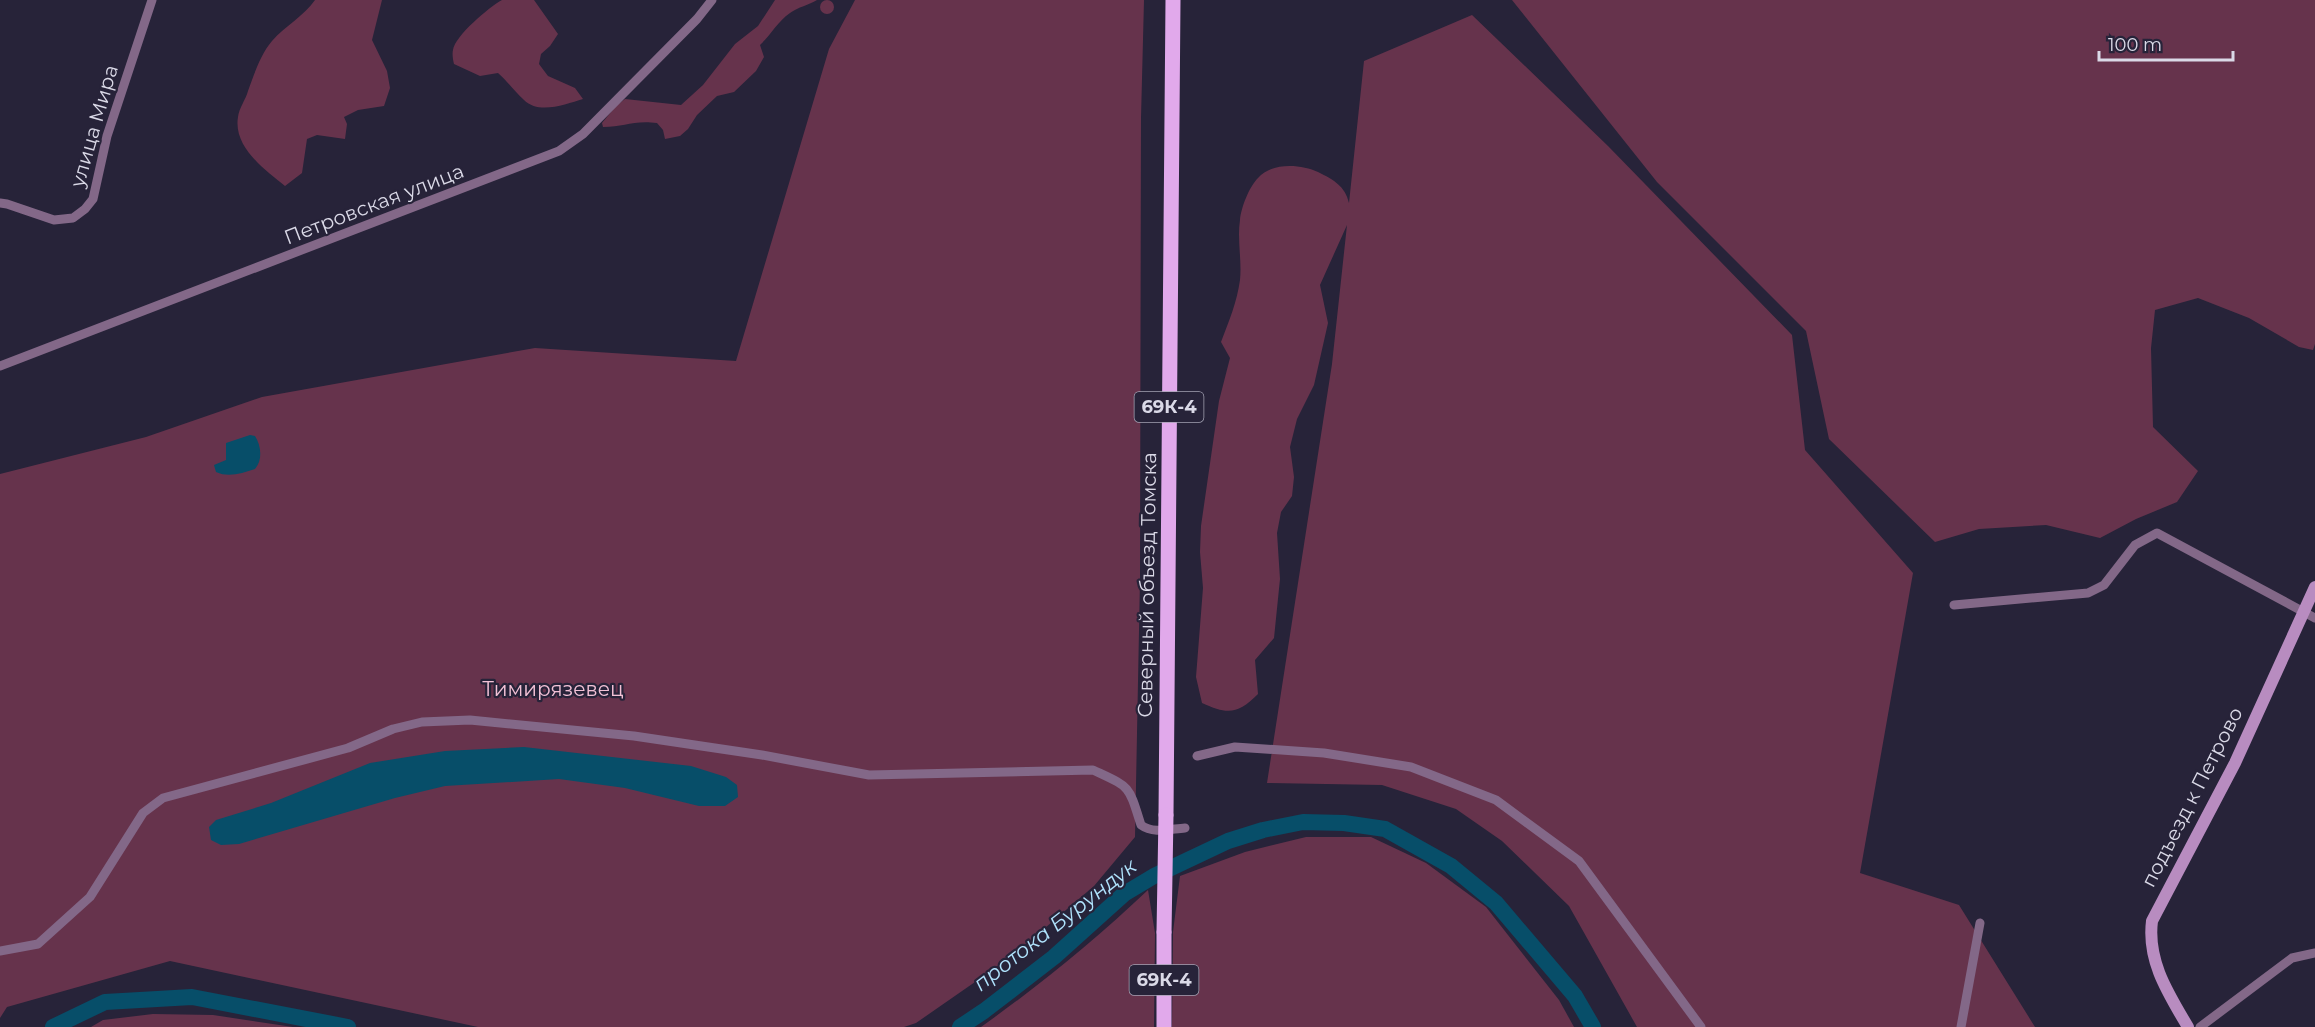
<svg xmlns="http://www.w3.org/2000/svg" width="2315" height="1027" font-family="Montserrat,sans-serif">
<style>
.green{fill:#66334c}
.water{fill:#074e69}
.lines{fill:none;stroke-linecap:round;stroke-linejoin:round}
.river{stroke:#074e69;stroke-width:16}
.street{stroke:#836888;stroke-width:9}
.secondary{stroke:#b88cc0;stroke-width:12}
.primary{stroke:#e1a9eb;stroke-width:15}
.primary-bridge{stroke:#e1a9eb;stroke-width:15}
.labels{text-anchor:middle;stroke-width:4.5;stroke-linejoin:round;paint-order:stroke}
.shield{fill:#272339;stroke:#a4a2b3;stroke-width:1.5}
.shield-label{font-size:18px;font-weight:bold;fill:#dad9e7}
.street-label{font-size:20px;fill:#dad9e7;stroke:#272339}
.park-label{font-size:20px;fill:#f3c1d6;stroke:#272339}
.water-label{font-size:21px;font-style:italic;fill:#b0e3fd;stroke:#272339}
</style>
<rect width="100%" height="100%" fill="#272339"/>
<g class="green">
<path d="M315 0H382L372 40 387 71 390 88 384 106 358 110 344 117 347 124 345 139 317 135 307 139 302 173 285 186C265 170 233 147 238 117 239 108 246 99 248 91 254 75 260 55 272 41 285 26 304 16 315 0Z"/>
<path d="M502 0H534L558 34 550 46 541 54 539 64 548 76 575 88 583 99C566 104 539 115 524 100 515 92 508 82 498 73L480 76 454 64C453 60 452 54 453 50 455 36 489 7 502 0Z"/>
<path d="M775 0H817C809 5 798 7 790 13 777 22 771 35 760 45L764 57 756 71 734 92 717 96 697 115 688 129 680 136 665 139 663 130 657 123C633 120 624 127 603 127L602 123 616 106 625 99 681 105 703 85 735 44 758 26Z"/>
<path d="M855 0H1144L1141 118 1140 579 1135 837 1094 886 1011 957 916 1023 904 1027H478L170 961 7 1007 0 1018V474L146 437 262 397 535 348 736 361 829 49Z"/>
<path d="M1512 0H2315V344L2313 350 2299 347 2249 318 2198 298 2155 310 2151 348 2153 427 2198 471 2177 502 2136 519 2100 538 2046 525 1979 529 1935 542 1829 439 1806 331 1657 182Z"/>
<circle cx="827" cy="7" r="7"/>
<path d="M1472 15 1608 146 1792 335 1805 450 1913 573 1860 873 1959 905 2035 1027H1637L1569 906 1502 841 1456 809 1382 785 1267 783 1332 364 1347 225 1320 285 1328 323 1314 385 1297 419 1290 447 1294 477 1292 496 1281 512 1277 533 1280 579 1274 638 1255 660 1258 694C1238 714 1228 715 1202 703L1196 677 1203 588 1200 552 1201 526 1219 401 1230 358 1221 342C1229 321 1237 302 1240 280 1242 260 1237 240 1240 220 1241 208 1249 187 1258 178 1272 162 1301 164 1318 172 1334 180 1345 186 1349 203L1364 61Z"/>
<path d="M1306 837H1371L1426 863 1486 907 1559 1000 1574 1027H1172L1173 932 1180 876 1245 852Z"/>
<path d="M1148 890 1155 933 1154 1027H981C1040 985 1095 940 1148 890Z"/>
<path d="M153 1014 213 1015 293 1027H91L103 1020Z"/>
</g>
<g class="water">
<path d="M250 435 255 436C261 445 263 460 255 469 242 473 229 478 216 472L214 465 226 460V443Z"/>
<path d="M524 747 691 766 726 777 737 785 738 797 725 806H699L625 788 559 779 445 786 395 798 239 844 221 845 211 840 209 827 216 820 271 803 370 763 445 751Z"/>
</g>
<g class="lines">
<g class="river">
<path d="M53 1027 105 1002 192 997 348 1027"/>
<path d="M960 1027 984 1011 1054 957 1124 894 1154 876 1228 841 1263 830 1303 822 1344 823 1385 829 1451 866 1496 903 1575 996 1593 1027"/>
</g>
<g class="street">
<path d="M0 203 7 204 54 220 73 218 85 209 93 199 107 136 152 0"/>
<path d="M0 366 559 151 583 134 697 19 712 0"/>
<path d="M1954 605 2088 593 2104 585 2135 545 2157 533 2315 618"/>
<path d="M1197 756 1235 747 1324 753 1411 767 1496 800 1579 861 1701 1027"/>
<path d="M0 951 38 944 90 897 143 813 163 798 348 748 393 729 422 722 470 720 634 736 762 755 869 775 1093 770C1131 788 1128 784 1141 825 1153 834 1170 829 1185 828"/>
<path d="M1961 1027 1980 923"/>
<path d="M2200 1027 2292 958 2315 953"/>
</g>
<path class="secondary" d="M2188 1027C2168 993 2147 961 2152 921L2235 763 2315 587"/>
<g class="primary">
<path d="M1166 815 1173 0"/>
<path d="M1164 1027V932"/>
</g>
<path class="primary-bridge" d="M1164 932 1166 815"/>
</g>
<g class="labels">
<g class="shield">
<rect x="1134.5" y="392" width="69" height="30" rx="4.5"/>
<rect x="1129.5" y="965" width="69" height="30" rx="4.5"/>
</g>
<g class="shield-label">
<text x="1169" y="413">69К-4</text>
<text x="1164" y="986">69К-4</text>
</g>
<g class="street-label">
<text transform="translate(94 126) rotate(-74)" y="7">улица Мира</text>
<text transform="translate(374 204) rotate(-21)" y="7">Петровская улица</text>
<text transform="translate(1147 585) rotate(-89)" y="7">Северный объезд Томска</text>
<text transform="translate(2192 797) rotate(-63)" y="7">подъезд к Петрово</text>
</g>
<g class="park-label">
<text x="553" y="696">Тимирязевец</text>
</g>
<g class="water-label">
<text transform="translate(1055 925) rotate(-38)" y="7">протока Бурундук</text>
</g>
</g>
<path d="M2099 51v9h134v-9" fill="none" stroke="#dad9e7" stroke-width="3"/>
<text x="2108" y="51" font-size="18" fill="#dad9e7" stroke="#272339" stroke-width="4.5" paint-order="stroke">100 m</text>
</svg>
